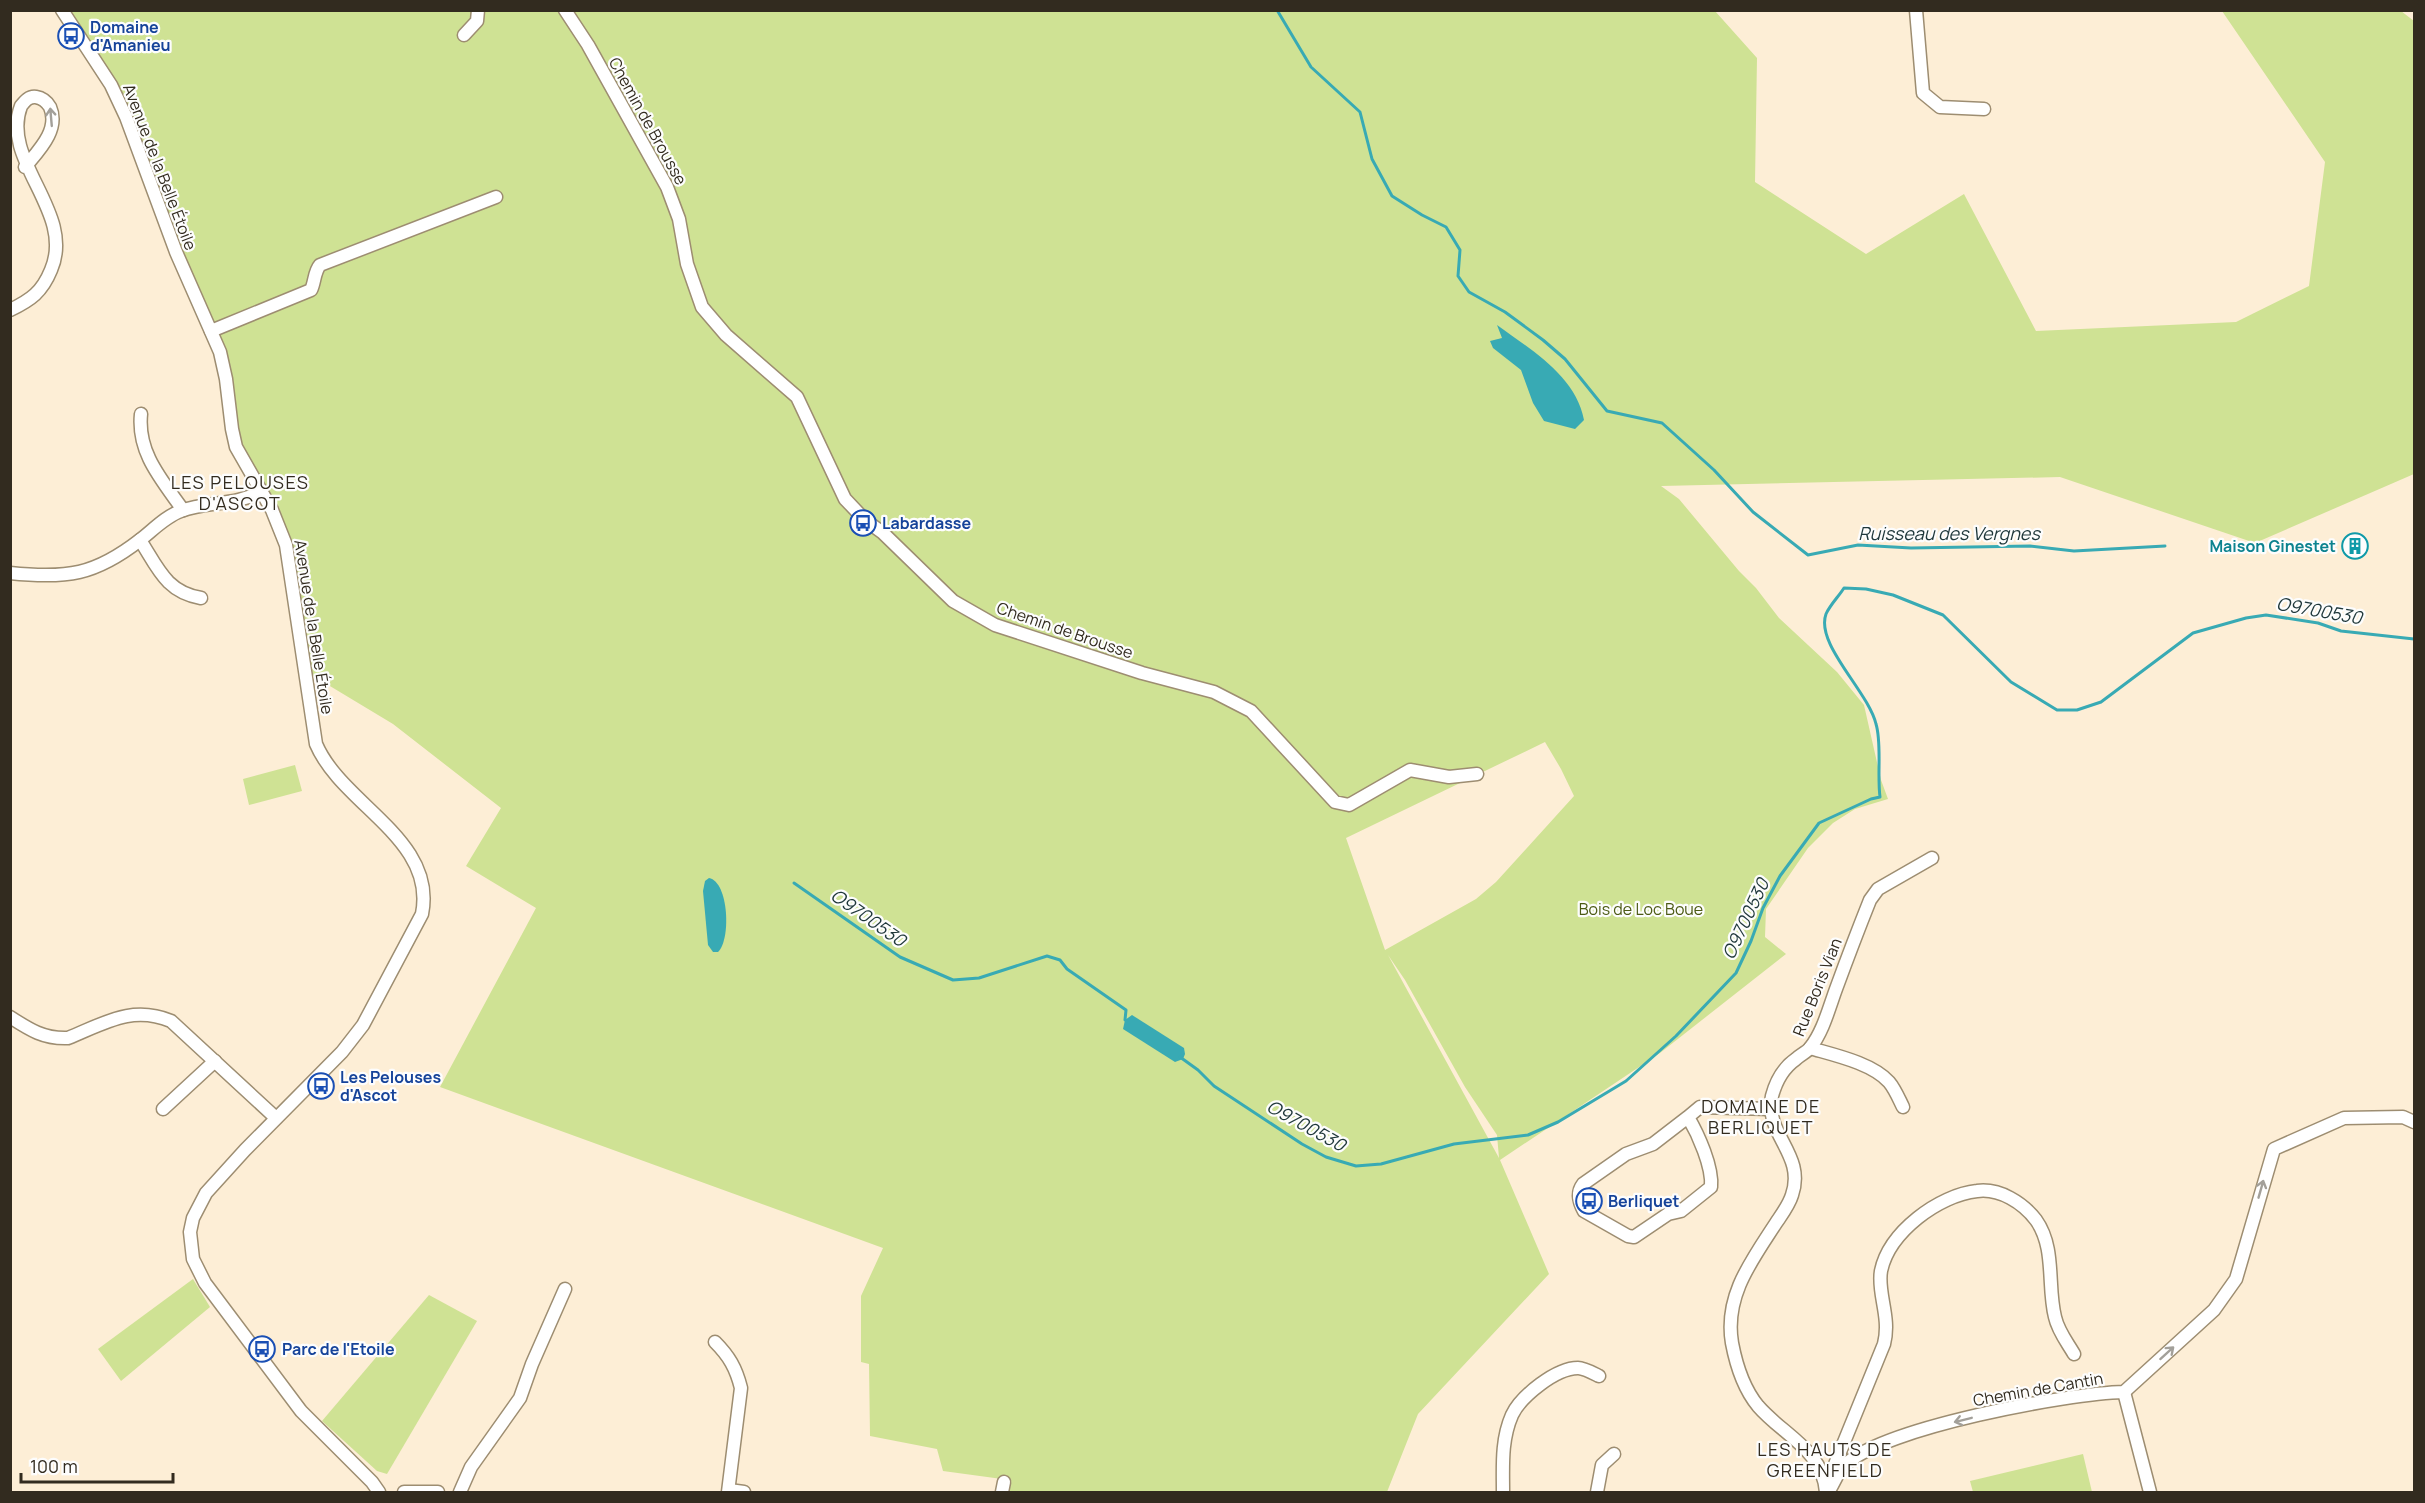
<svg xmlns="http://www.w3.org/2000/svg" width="2425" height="1503" font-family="Manrope,sans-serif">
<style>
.green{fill:#cfe294;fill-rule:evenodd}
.water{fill:#38aab4}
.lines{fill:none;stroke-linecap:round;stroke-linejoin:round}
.stream{stroke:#38aab4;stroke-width:3}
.street-casing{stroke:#9d8d71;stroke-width:15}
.street{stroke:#fff;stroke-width:12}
.oneway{stroke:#a3a09a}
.labels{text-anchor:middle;stroke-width:4.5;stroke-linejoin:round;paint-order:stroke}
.transit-label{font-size:16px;font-weight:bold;fill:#164399;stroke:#fdfdfd;text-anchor:start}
.street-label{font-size:16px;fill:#322b1f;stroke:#fdfdfd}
.culture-label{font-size:16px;font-weight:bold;fill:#0d838f;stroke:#fdfdfd;text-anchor:end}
.park-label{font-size:16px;fill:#4d5b15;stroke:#fdfdfd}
.neighbourhood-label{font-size:18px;letter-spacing:1.5px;fill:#322b1f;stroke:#fdfdfd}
.water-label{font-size:18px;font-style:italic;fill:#1f373a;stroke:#fdfdfd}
</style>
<rect width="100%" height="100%" fill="#fdeed6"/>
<g class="green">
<path d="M63 11H1715L1757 58 1755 182 1866 254 1964 194 2036 331 2236 322 2309 286 2325 162 2222 11H2401L2414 21V474L2255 543 2060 477 1661 486 1679 499 1739 571 1756 588 1779 618 1837 672 1864 705 1881 780 1888 799 1855 809 1833 823 1808 848 1766 909 1765 937 1786 954 1660 1053 1500 1160 1549 1274 1418 1414 1387 1492H1001L1002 1479 943 1471 937 1449 870 1436 869 1364 861 1362V1296L883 1248 440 1087 536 908 466 866 501 808 393 724 305 671 289 562 243 462 226 379 126 117ZM1545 742 1561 769 1574 796 1496 882 1476 899 1385 950 1346 838ZM1388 955 1405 980 1465 1087 1497 1135 1499 1158Z"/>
<path d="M295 765 302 791 249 805 243 779Z"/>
<path d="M193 1279 210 1307 121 1381 98 1349Z"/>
<path d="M429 1295 477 1321 387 1474 377 1471 322 1421Z"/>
<path d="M2083 1454 2092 1492H1973L1970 1481Z"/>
</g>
<g class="water">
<path d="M1497 325C1531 350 1576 376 1584 420L1575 429 1544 421 1533 403 1521 370 1493 348 1490 341 1502 338Z"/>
<path d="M709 878C729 882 731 940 718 952H713L708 945 703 891 705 881Z"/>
<path d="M1132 1015 1184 1048 1185 1054 1183 1059 1175 1062 1123 1029 1125 1020Z"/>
</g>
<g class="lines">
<g class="stream">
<path d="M1277 10 1311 67 1360 112 1372 159 1392 196 1422 215 1446 227 1460 250 1458 276 1469 292 1505 312 1543 340 1565 359 1607 411 1662 423 1714 470 1753 512 1808 555 1858 545 1911 548 2030 546 2074 551 2165 546"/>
<path d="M794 883 900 957 953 980 979 978 1047 956 1060 960 1067 969 1126 1010 1125 1020 1127 1021"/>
<path d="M1180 1057 1198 1070 1214 1086 1302 1144 1326 1157 1356 1166 1381 1164 1454 1144 1528 1135 1558 1122 1626 1081 1676 1036 1736 973 1751 941 1763 908 1780 876 1819 823 1871 799 1880 797C1877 775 1882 743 1876 724 1868 691 1815 644 1826 614 1830 605 1839 596 1844 588L1866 589 1893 595 1943 615 2011 682 2057 710H2077L2101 702 2193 633 2246 618 2266 615 2318 623 2341 631 2414 639"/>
</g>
<g class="street-casing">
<g id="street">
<path d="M62 10 111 85 126 117 176 252 220 352 226 379 232 429 236 447 272 510 286 545 316 744C342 805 437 839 422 914L363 1025 342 1052 245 1150 206 1193 193 1218 190 1232 193 1259 205 1283 301 1411 372 1482 379 1492"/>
<path d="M565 10 588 45 667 187 679 219 687 264 702 307 726 335 797 397 845 499 865 520 883 533 953 601 995 625 1142 673 1214 692 1251 711 1335 802 1349 805 1410 770 1449 777 1477 774"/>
<path d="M1916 10 1923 93 1940 107 1984 109"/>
<path d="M464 35 477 21 478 10"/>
<path d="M10 310C31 300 42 292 51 270 76 212 0 161 21 106 25 101 29 96 36 97 42 98 47 102 50 107 60 130 38 151 25 167"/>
<path d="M211 331 311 290C315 282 314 272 320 265L496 197"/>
<path d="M141 414C137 453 162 480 183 510"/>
<path d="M140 540C158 568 166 592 201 598"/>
<path d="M10 573C67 579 95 575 140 540 153 530 166 516 181 511 207 501 237 506 261 491"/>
<path d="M10 1017C30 1030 44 1039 68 1038 105 1023 132 1005 171 1021L276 1118"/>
<path d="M1810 1048C1834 1055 1872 1063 1889 1082 1895 1089 1899 1099 1903 1107"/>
<path d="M163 1109 215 1061"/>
<path d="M1688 1117 1653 1144 1626 1154 1583 1184C1576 1193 1579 1202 1584 1211L1628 1236 1634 1237 1668 1214 1681 1211 1711 1187C1713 1167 1698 1134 1688 1117L1700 1107 1770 1109"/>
<path d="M715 1342C729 1356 736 1368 741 1388L728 1492"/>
<path d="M2124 1392 2150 1492"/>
<path d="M1829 1479 1884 1344C1891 1317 1877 1293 1881 1271 1889 1232 1939 1195 1977 1191 2000 1188 2023 1203 2036 1220 2056 1248 2047 1286 2055 1317 2058 1331 2067 1342 2074 1354"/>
<path d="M729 1490 744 1492"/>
<path d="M404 1492H438"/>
<path d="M460 1492 471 1467 520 1398 532 1364 565 1289"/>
<path d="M1002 1492 1004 1482"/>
<path d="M1503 1492C1503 1466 1501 1440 1512 1415 1521 1396 1556 1368 1578 1368 1584 1368 1593 1373 1599 1376"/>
<path d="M1597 1492 1602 1465 1614 1454"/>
<path d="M1826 1492C1823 1450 1783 1435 1758 1406 1744 1389 1736 1364 1732 1343 1724 1296 1752 1260 1776 1223 1782 1214 1789 1205 1792 1195 1806 1154 1764 1135 1772 1096 1776 1081 1783 1068 1796 1059 1800 1055 1807 1052 1810 1048 1823 1032 1829 1008 1836 989 1847 959 1858 930 1870 900L1878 889 1932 858"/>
<path d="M1828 1492C1834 1484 1837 1472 1845 1465 1882 1428 2069 1393 2124 1392L2214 1310 2236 1279 2274 1149 2344 1118 2403 1117 2414 1122"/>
</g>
</g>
<use href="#street" class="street"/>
</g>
<defs><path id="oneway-shaft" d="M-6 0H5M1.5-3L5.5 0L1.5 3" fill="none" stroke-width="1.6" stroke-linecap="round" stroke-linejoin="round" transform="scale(1.5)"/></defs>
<g class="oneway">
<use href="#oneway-shaft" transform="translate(51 117) rotate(-95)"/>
<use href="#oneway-shaft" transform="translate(2261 1189) rotate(-74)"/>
<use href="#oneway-shaft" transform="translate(2167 1353) rotate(-42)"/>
<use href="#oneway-shaft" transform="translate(1963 1420) rotate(166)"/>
</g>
<defs>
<g id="bus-ring" transform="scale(1.35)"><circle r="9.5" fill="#fdfdfd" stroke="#1a4fb4" stroke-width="1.5"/><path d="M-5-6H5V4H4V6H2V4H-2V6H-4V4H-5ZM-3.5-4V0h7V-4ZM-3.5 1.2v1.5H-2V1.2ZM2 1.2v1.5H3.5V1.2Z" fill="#1a4fb4"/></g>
<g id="building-ring" transform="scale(1.35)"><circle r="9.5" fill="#fdfdfd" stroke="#0f9aa8" stroke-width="1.5"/><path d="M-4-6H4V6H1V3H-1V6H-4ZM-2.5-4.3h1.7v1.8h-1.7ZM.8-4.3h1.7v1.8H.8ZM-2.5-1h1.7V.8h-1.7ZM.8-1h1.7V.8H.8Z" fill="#0f9aa8"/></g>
</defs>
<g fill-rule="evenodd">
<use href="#bus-ring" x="71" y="36"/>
<use href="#bus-ring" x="863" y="523"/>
<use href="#building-ring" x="2355" y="546"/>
<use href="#bus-ring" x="321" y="1086"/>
<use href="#bus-ring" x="1589" y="1201"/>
<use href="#bus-ring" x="262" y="1349"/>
</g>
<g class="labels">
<g class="transit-label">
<text x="90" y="33">Domaine<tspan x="90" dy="18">d'Amanieu</tspan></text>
<text x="882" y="529">Labardasse</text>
<text x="340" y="1083">Les Pelouses<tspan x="340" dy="18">d'Ascot</tspan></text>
<text x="1608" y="1207">Berliquet</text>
<text x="282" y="1355">Parc de l'Etoile</text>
</g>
<g class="street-label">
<text transform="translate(648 121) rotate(61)" y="6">Chemin de Brousse</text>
<text transform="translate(160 167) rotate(69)" y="6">Avenue de la Belle Étoile</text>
<text transform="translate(314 627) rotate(81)" y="6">Avenue de la Belle Étoile</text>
<text transform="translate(1065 630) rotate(19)" y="6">Chemin de Brousse</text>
<text transform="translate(1817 987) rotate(-68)" y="6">Rue Boris Vian</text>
<text transform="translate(2038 1389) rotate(-10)" y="6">Chemin de Cantin</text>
</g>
<g class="culture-label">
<text x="2336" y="552">Maison Ginestet</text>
</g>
<g class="park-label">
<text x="1641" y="915">Bois de Loc Boue</text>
</g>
<g class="neighbourhood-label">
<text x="240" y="489">LES PELOUSES<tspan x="240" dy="21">D'ASCOT</tspan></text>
<text x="1761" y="1113">DOMAINE DE<tspan x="1761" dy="21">BERLIQUET</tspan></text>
<text x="1825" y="1456">LES HAUTS DE<tspan x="1825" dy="21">GREENFIELD</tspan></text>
</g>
<g class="water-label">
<text x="1949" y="540">Ruisseau des Vergnes</text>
<text transform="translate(2319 611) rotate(10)" y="6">O9700530</text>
<text transform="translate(868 918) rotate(35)" y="6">O9700530</text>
<text transform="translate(1746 919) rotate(-65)" y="6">O9700530</text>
<text transform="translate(1306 1126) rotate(29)" y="6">O9700530</text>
</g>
</g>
<rect width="2425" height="1503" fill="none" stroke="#322b1f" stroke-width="24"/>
<path d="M21 1473v9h152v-9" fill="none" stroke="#322b1f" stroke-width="3"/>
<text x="30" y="1473" font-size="18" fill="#322b1f" stroke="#fdfdfd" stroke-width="4.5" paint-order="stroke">100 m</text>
</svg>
